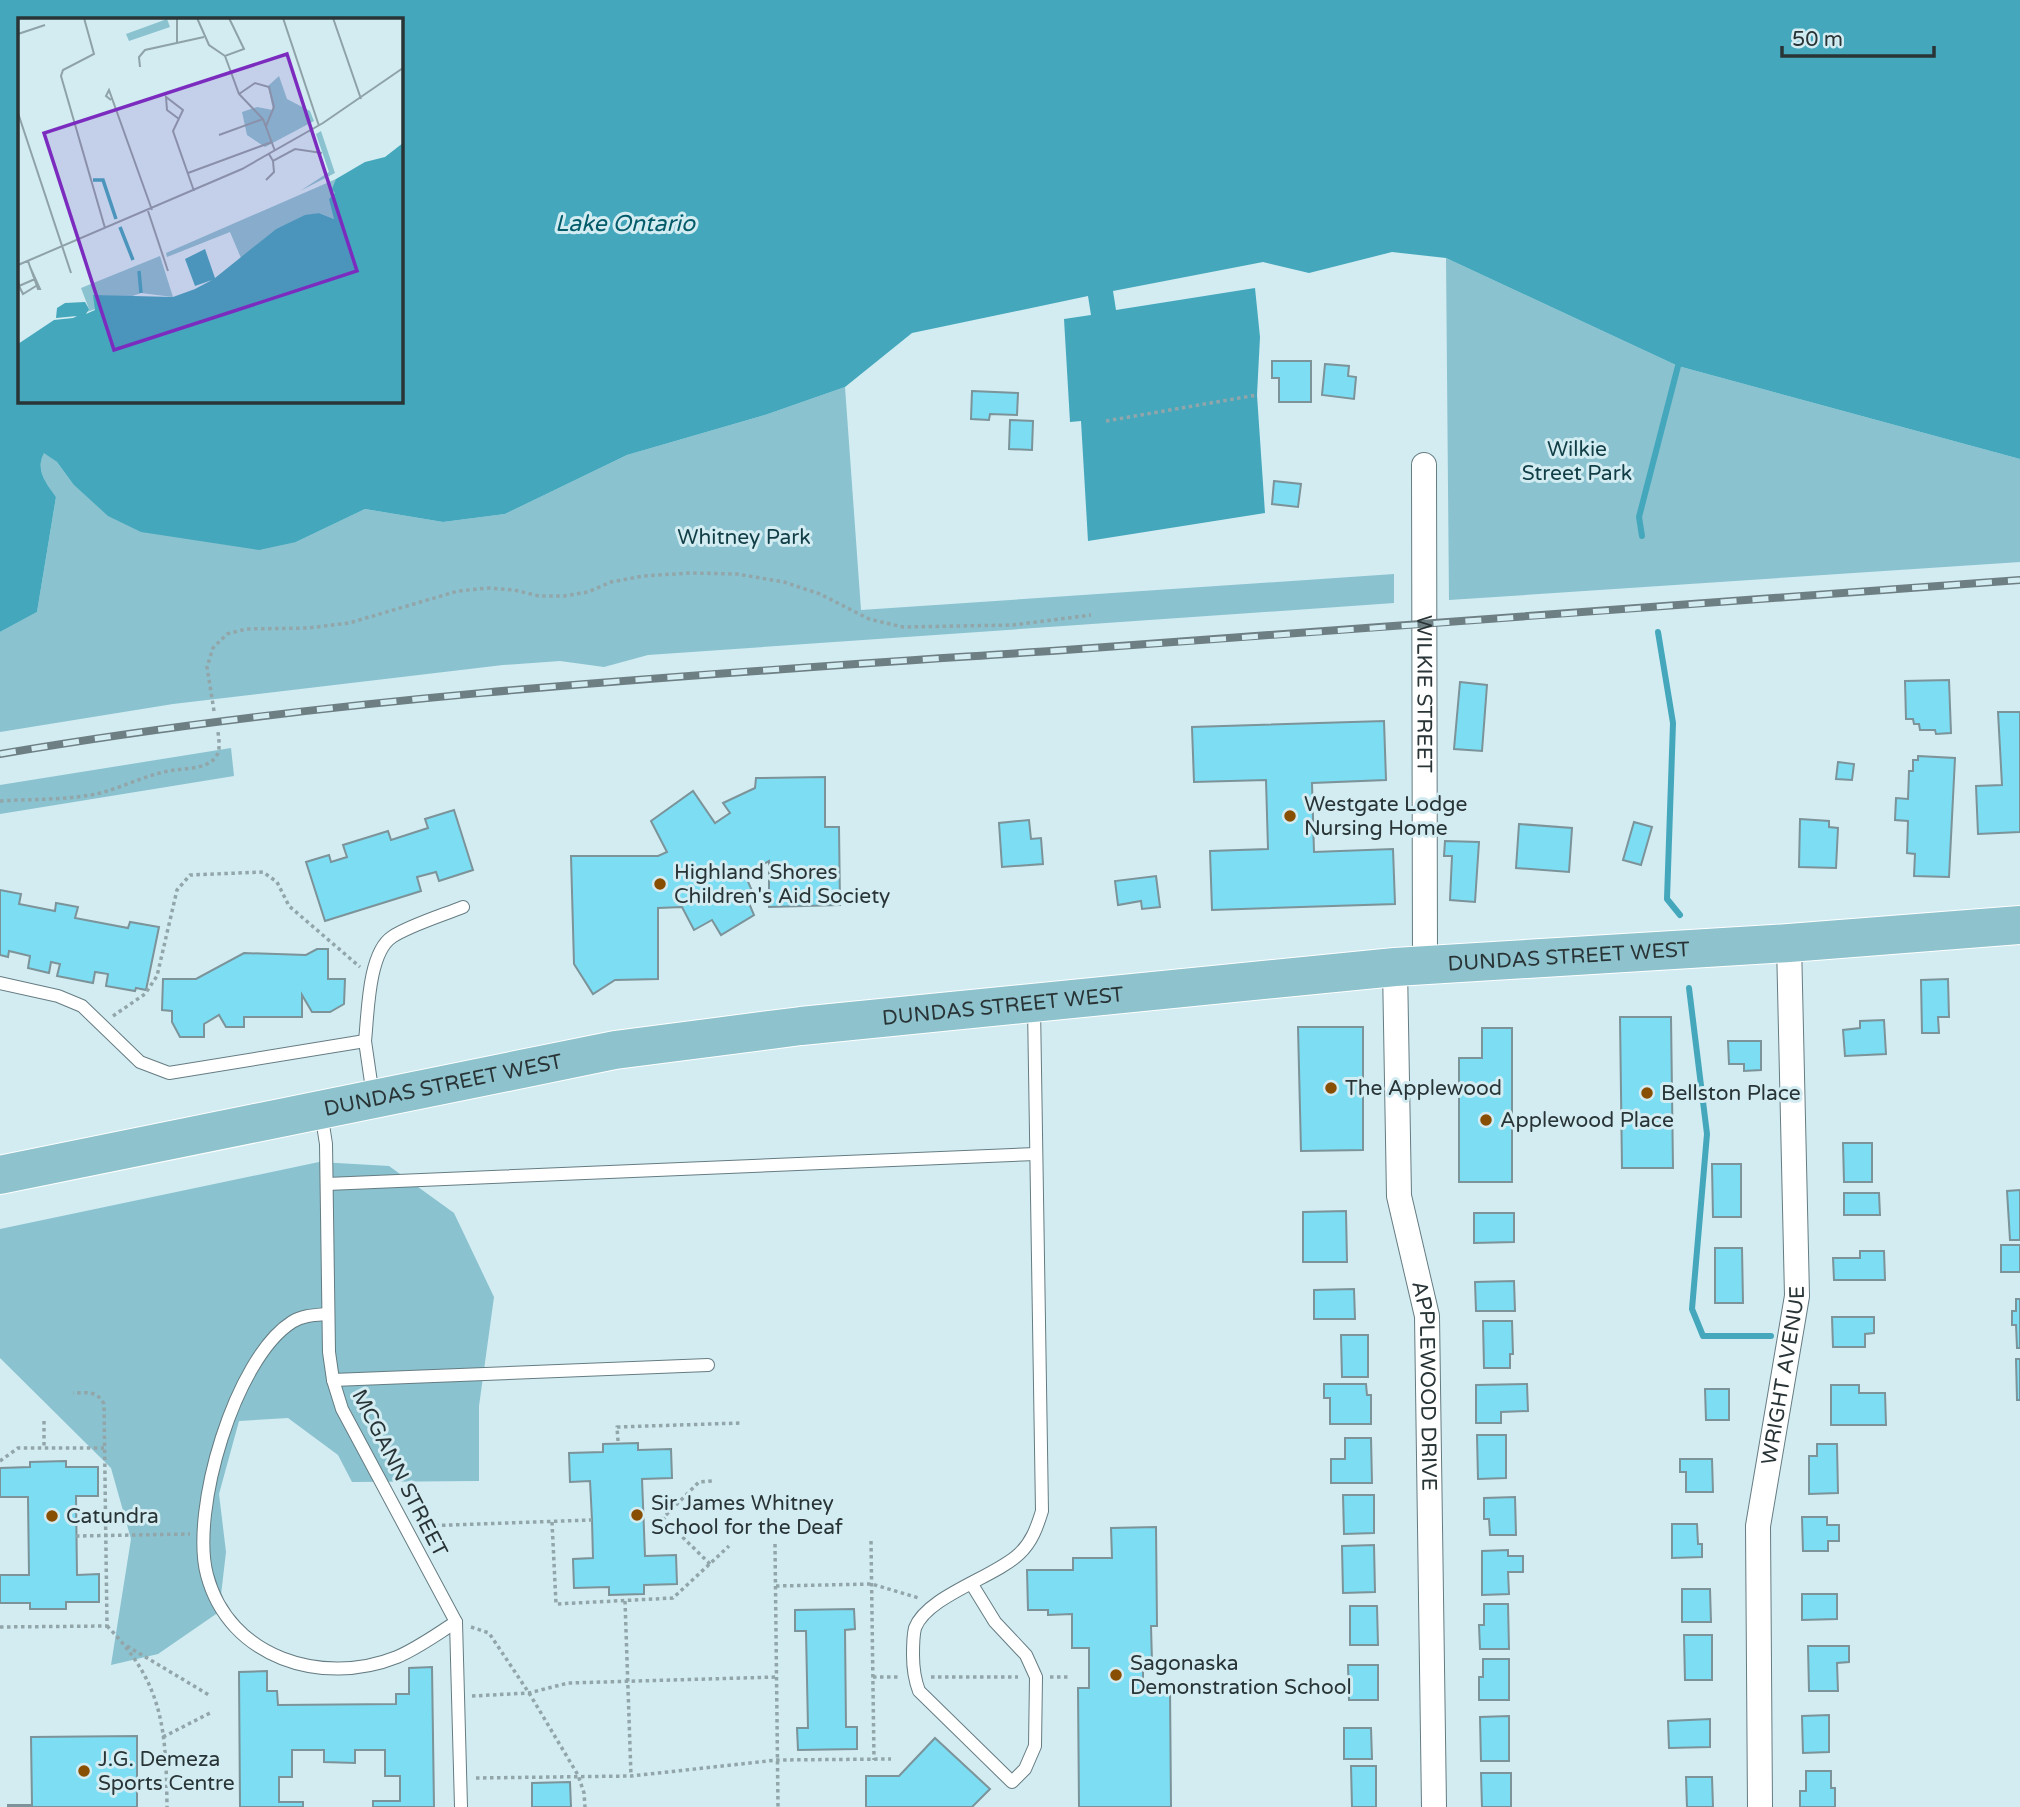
<svg xmlns="http://www.w3.org/2000/svg" width="2020" height="1807" font-family="'Varela Round',sans-serif">
<style>
.green{fill:#8ac2cf}
.water{fill:#44a7bc;fill-rule:evenodd}
.lines{fill:none;stroke-linecap:round;stroke-linejoin:round}
.stream{stroke:#44a7bc;stroke-width:6}
.building{fill:#7dddf3;stroke:#7b9399;stroke-width:2}
.lane-casing{stroke:#657c82;stroke-width:14}
.street-casing{stroke:#657c82;stroke-width:26}
.primary-casing{stroke:#fff;stroke-width:40}
.path{stroke:#92a6aa;stroke-width:3.5;stroke-dasharray:3.5 3.5;stroke-linecap:butt}
.lane{stroke:#fff;stroke-width:12}
.street{stroke:#fff;stroke-width:24}
.primary{stroke:#8ec2cd;stroke-width:38}
.rail-casing{stroke:#6e7f83;stroke-width:8}
.rail{stroke:#d2ecf2;stroke-width:5;stroke-dasharray:16;stroke-linecap:butt}
.poi-dot{fill:#884f03;stroke:#d2ecf2;stroke-width:2.5}
.labels{text-anchor:middle;stroke-width:6;stroke-linejoin:round;paint-order:stroke}
.park-label{font-size:21px;fill:#103d46;stroke:#d2ecf2}
.street-label{font-size:21px;fill:#293436;stroke:#d2ecf2}
.poi-label{font-size:21px;fill:#293436;stroke:#d2ecf2;text-anchor:start}
.water-label{font-size:23px;font-style:italic;fill:#035b6a;stroke:#d2ecf2}
.inset-river{fill:none;stroke:#44a7bc;stroke-width:3.5}
.inset-road{fill:none;stroke:#8ea2a7;stroke-width:2}
.view{fill:#7b2cbf;fill-opacity:0.15;stroke:#7b2cbf;stroke-width:3.5}
.inset-edge{fill:none;stroke:#293436;stroke-width:3.5}
</style>
<rect width="100%" height="100%" fill="#d2ecf2"/>
<g class="green">
<path d="M1446 258 1678 366 2020 459V562L1449 600Z"/>
<path d="M845 387 861 610 1394 574V603L648 655 604 667 560 661 503 665 173 704 0 732V632L37 612 56 497C46 483 35 470 44 452L57 462 73 484 296 542 365 509 443 522 505 514 627 455 765 415Z"/>
<path d="M231 748 234 776 0 814V785Z"/>
<path d="M319 1162 389 1166 454 1213 494 1297 479 1406V1481L352 1482 338 1455 288 1418 239 1421 219 1494 226 1552 219 1612 158 1654 111 1665 131 1539 111 1468 0 1358V1229Z"/>
</g>
<path class="water" d="M0 0H2020V459L1678 366 1446 258 1392 252 1309 273 1263 262 1113 291 1116 310 1255 288 1260 337 1257 395 1265 513 1088 541 1081 421 1070 422 1064 319 1091 315 1088 296 912 333 845 387 765 415 627 455 505 514 443 522 365 509 296 542 259 550 141 532 108 516 73 484 57 462 44 453C35 470 46 483 56 497L37 612 0 632ZM401 19V401H19V19Z"/>
<g class="lines">
<g class="stream">
<path d="M1642 536 1639 517 1678 366"/>
<path d="M1658 632 1673 723 1667 899 1680 915"/>
<path d="M1689 988 1707 1134 1692 1309 1703 1336H1771"/>
</g>
</g>
<g class="building">
<path d="M1272 361H1311V402H1279V378H1272Z"/>
<path d="M1325 364 1349 366 1348 376 1356 377 1354 399 1322 395Z"/>
<path d="M972 391 1018 393 1017 415 990 414 989 420 971 419Z"/>
<path d="M1010 420 1033 421 1032 450 1009 449Z"/>
<path d="M1274 481 1301 484 1298 507 1272 504Z"/>
<path d="M1949 680 1951 733 1936 734 1935 730H1920L1919 724H1914L1913 719H1906L1905 681Z"/>
<path d="M1460 682 1487 685 1482 751 1454 749Z"/>
<path d="M1998 712H2020V832L1978 834 1976 786 2002 785Z"/>
<path d="M1384 721 1386 780 1312 783 1314 852 1393 849 1395 904 1212 910 1210 851 1268 849 1266 780 1194 782 1192 727Z"/>
<path d="M1918 756 1955 758 1949 877 1914 876 1915 854 1907 853 1908 821 1895 820 1896 798 1908 799 1909 771H1913V760H1918Z"/>
<path d="M1838 762 1854 764 1852 780 1836 779Z"/>
<path d="M825 777V827H839L840 905 769 907V861L745 875 753 893 746 896 754 915 721 935 712 920 694 930 682 907 658 908V979L615 980 593 994 574 964 571 856H658L667 852 651 821 693 791 715 823 730 813 723 803 755 788 756 778Z"/>
<path d="M454 810 473 870 439 881 436 872 417 877 421 891 325 921 306 862 329 855 331 862 347 857 343 845 388 831 391 840 428 828 425 819Z"/>
<path d="M1800 819 1829 821V827L1838 828 1836 868 1799 867Z"/>
<path d="M1029 820 1031 839 1041 838 1043 864 1002 867 999 823Z"/>
<path d="M1634 822 1652 827 1641 865 1623 860Z"/>
<path d="M1519 824 1572 828 1569 872 1516 868Z"/>
<path d="M1445 841 1479 842 1475 902 1450 900 1452 856H1444Z"/>
<path d="M1156 876 1160 907 1142 909 1141 901 1118 905 1115 881Z"/>
<path d="M0 890 21 894 19 904 55 911 56 903 78 907 75 918 128 928 130 922 159 927 146 990 136 988 135 991 106 986 108 974 95 972 93 983 57 976 60 964 51 962 49 973 28 968 30 956 9 951 8 957 0 955Z"/>
<path d="M317 949H328V979H345L344 1004 330 1012H312L302 995V1017H244V1027H226L219 1015 204 1024V1037H180L172 1022V1011L162 1010 163 979H196L244 953 306 955Z"/>
<path d="M1948 979 1949 1017H1938L1939 1033H1922L1921 980Z"/>
<path d="M1620 1017H1671L1673 1168H1622Z"/>
<path d="M1884 1020 1886 1054 1845 1056 1843 1030 1860 1028V1021Z"/>
<path d="M1298 1027H1363V1150L1301 1151Z"/>
<path d="M1482 1028H1512V1182H1459V1058H1482Z"/>
<path d="M1728 1041H1761V1070L1744 1071V1064H1729Z"/>
<path d="M1843 1143H1872V1182H1844Z"/>
<path d="M1712 1164H1741V1217H1713Z"/>
<path d="M2020 1190V1240H2010L2007 1191Z"/>
<path d="M1844 1193H1879L1880 1215H1844Z"/>
<path d="M1346 1211 1347 1262H1303V1212Z"/>
<path d="M1474 1213H1514V1242L1474 1243Z"/>
<rect x="2001" y="1245" width="19" height="27"/>
<path d="M1715 1248H1742L1743 1303H1715Z"/>
<path d="M1860 1251H1884L1885 1280H1834L1833 1258H1860Z"/>
<path d="M1514 1281 1515 1311H1476L1475 1282Z"/>
<path d="M1354 1289 1355 1319H1314V1290Z"/>
<path d="M2016 1299H2020V1348H2017L2016 1325H2012V1311H2016Z"/>
<path d="M1832 1317H1874V1333L1865 1334V1347H1833Z"/>
<path d="M1483 1321H1512L1513 1354H1510V1368H1484Z"/>
<path d="M1341 1335H1368V1377H1342Z"/>
<path d="M2016 1359H2020V1400H2017Z"/>
<path d="M1324 1384H1366L1367 1395H1371V1424H1330V1398H1324Z"/>
<path d="M1527 1384 1528 1411 1501 1412V1423H1476V1385Z"/>
<path d="M1831 1385H1859V1393H1885L1886 1425H1831Z"/>
<path d="M1705 1389H1729V1420H1706Z"/>
<path d="M1477 1435H1506V1478L1478 1479Z"/>
<path d="M1345 1438H1371L1372 1483H1331V1459H1345Z"/>
<path d="M638 1443V1450L671 1449 672 1478 642 1479 645 1556 676 1555 677 1584 644 1585V1594L609 1595V1587L574 1588 573 1559 593 1558 592 1520 590 1481 570 1482 569 1453 603 1452V1444Z"/>
<path d="M1817 1444H1837L1838 1493 1809 1494V1456H1817Z"/>
<path d="M1680 1459H1712L1713 1492H1686V1472H1680Z"/>
<path d="M66 1461V1467H98V1496H76L77 1575 99 1574V1602H66V1609H30V1603H0V1575H29L28 1497H0V1468L30 1467V1462Z"/>
<path d="M1343 1495H1374V1533L1344 1534Z"/>
<path d="M1515 1497 1516 1535H1490L1489 1519H1484V1498Z"/>
<path d="M1802 1517H1827V1525H1839V1541H1828V1551H1803Z"/>
<path d="M1672 1524H1697L1698 1544H1702V1557L1672 1558Z"/>
<path d="M1156 1527 1157 1626H1151L1152 1662H1143V1687H1170L1171 1807H1079L1078 1688H1089V1648H1072V1614L1048 1615V1610H1028L1027 1570H1073V1558H1112L1111 1528Z"/>
<path d="M1374 1545 1375 1592 1343 1593 1342 1546Z"/>
<path d="M1508 1550V1556H1523V1572H1508L1509 1594 1482 1595V1551Z"/>
<path d="M1682 1589H1710L1711 1622H1682Z"/>
<path d="M1802 1594H1837V1619L1802 1620Z"/>
<path d="M1484 1604H1508L1509 1649H1480L1479 1625H1484Z"/>
<path d="M1350 1606H1377L1378 1645H1350Z"/>
<path d="M854 1609 855 1629 845 1630 846 1727H857V1749L798 1750 797 1728H808L806 1631H795V1610Z"/>
<path d="M1684 1635H1712V1680H1685Z"/>
<path d="M1808 1646H1849V1662L1837 1663 1838 1691H1809Z"/>
<path d="M1483 1659H1509V1700H1479V1677H1483Z"/>
<path d="M1348 1665H1378V1700H1349Z"/>
<path d="M432 1667 434 1807H373V1801H400V1776H385V1750H355V1763L324 1762V1750H292V1777H279V1802H303V1807H240L239 1672 267 1671V1691H277L278 1705 396 1704V1694H409V1668Z"/>
<path d="M1829 1715V1752L1803 1753 1802 1716Z"/>
<path d="M1509 1716V1761H1481L1480 1717Z"/>
<path d="M1710 1719V1747L1669 1748 1668 1721Z"/>
<path d="M1344 1728H1371L1372 1759H1344Z"/>
<path d="M137 1736V1807H8V1805H32L31 1737Z"/>
<path d="M935 1738 990 1789 972 1807H866V1776H899Z"/>
<path d="M1351 1766H1376V1807H1352Z"/>
<path d="M1806 1771H1831V1788H1835V1807H1800V1791H1806Z"/>
<path d="M1481 1773H1511V1807H1482Z"/>
<path d="M1686 1777H1712L1713 1807H1687Z"/>
<path d="M570 1782 571 1807H532V1783Z"/>
</g>
<g class="lines">
<g class="lane-casing">
<g id="lane">
<path d="M0 983 58 996 82 1006 140 1062 169 1073 365 1041 373 1096"/>
<path d="M365 1041C368 1014 368 953 392 937 408 926 443 915 463 907"/>
<path d="M321 1112 326 1144 329 1352 333 1380 342 1409 456 1622 461 1807"/>
<path d="M327 1184 1036 1154"/>
<path d="M328 1314C316 1315 303 1315 292 1322 235 1358 190 1511 207 1575 229 1658 322 1687 397 1657 418 1648 437 1634 456 1622"/>
<path d="M333 1380 708 1365"/>
<path d="M971 1583 995 1622 1026 1655 1036 1677 1035 1746 1025 1769 1012 1782 919 1691C914 1678 913 1668 913 1655 913 1646 913 1636 915 1628 927 1596 995 1577 1019 1554 1032 1542 1037 1527 1042 1511L1034 1007"/>
</g>
</g>
<g class="street-casing">
<g id="street">
<path id="s1" d="M1424 465 1425 964"/>
<path id="s2" d="M1395 967 1399 1196 1427 1316 1434 1807"/>
<path id="s3" d="M1760 1807 1758 1526 1797 1296 1789 943"/>
</g>
</g>
<g class="primary-casing">
<g id="primary">
<path id="s4" d="M0 1175 615 1050 801 1026 1395 967 1789 943 2020 925"/>
</g>
</g>
<g class="path">
<path d="M1106 421 1257 395"/>
<path d="M214 711 207 667 213 648 227 634 246 629 308 628 349 623 458 591 489 588 514 590 539 596H564L588 592 611 582 643 576 690 573 737 574 784 582 820 594 869 619 903 627 1013 625 1091 615"/>
<path d="M0 801C31 799 61 800 91 795 118 790 142 776 169 771 182 768 205 770 215 758 221 751 219 741 218 732"/>
<path d="M113 1016 145 994 157 976 177 890 190 875 263 872 277 882 289 906 360 967"/>
<path d="M44 1421V1447"/>
<path d="M618 1441 617 1427 741 1423"/>
<path d="M0 1461 18 1448H104"/>
<path d="M552 1522 556 1604 673 1598 729 1546"/>
<path d="M421 1526 592 1520"/>
<path d="M76 1536 190 1534"/>
<path d="M871 1541 874 1760"/>
<path d="M775 1544 778 1807"/>
<path d="M710 1564 663 1518 699 1482 712 1481"/>
<path d="M776 1586 872 1584 919 1598"/>
<path d="M625 1601 631 1776"/>
<path d="M107 1626C164 1684 166 1730 167 1807"/>
<path d="M0 1627 107 1626 104 1404C97 1390 87 1393 73 1393"/>
<path d="M471 1627 489 1633 529 1693 578 1775 584 1793 585 1807"/>
<path d="M127 1646 209 1695"/>
<path d="M873 1677H899"/>
<path d="M931 1677H1018"/>
<path d="M1050 1677H1070"/>
<path d="M472 1696 529 1693 568 1683 777 1677"/>
<path d="M163 1737 210 1713"/>
<path d="M476 1778 631 1776 777 1760 891 1759"/>
</g>
<use href="#lane" class="lane"/>
<use href="#street" class="street"/>
<use href="#primary" class="primary"/>
<g class="rail-casing">
<path id="rail" d="M0 754C352 694 709 674 1065 650 1383 628 1701 603 2020 580"/>
</g>
<use href="#rail" class="rail"/>
</g>
<g class="poi-dot">
<circle cx="1290" cy="816" r="7"/>
<circle cx="660" cy="884" r="7"/>
<circle cx="1331" cy="1088" r="7"/>
<circle cx="1647" cy="1093" r="7"/>
<circle cx="1486" cy="1120" r="7"/>
<circle cx="637" cy="1515" r="7"/>
<circle cx="52" cy="1516" r="7"/>
<circle cx="1116" cy="1675" r="7"/>
<circle cx="84" cy="1771" r="7"/>
</g>
<g class="labels">
<g class="park-label">
<text x="1577" y="456">Wilkie<tspan x="1577" dy="24">Street Park</tspan></text>
<text x="744" y="544">Whitney Park</text>
</g>
<g class="street-label">
<text dy="7" stroke="none"><textPath href="#s1" startOffset="229">WILKIE STREET</textPath></text>
<text dy="7" stroke="none"><textPath href="#s4" startOffset="1586">DUNDAS STREET WEST</textPath></text>
<text dy="7" stroke="none"><textPath href="#s4" startOffset="1018">DUNDAS STREET WEST</textPath></text>
<text dy="7" stroke="none"><textPath href="#s4" startOffset="452">DUNDAS STREET WEST</textPath></text>
<text dy="7" stroke="none"><textPath href="#s3" startOffset="434">WRIGHT AVENUE</textPath></text>
<text dy="7" stroke="none"><textPath href="#s2" startOffset="422">APPLEWOOD DRIVE</textPath></text>
<text transform="translate(400 1473) rotate(63)" y="7">MCGANN STREET</text>
</g>
<g class="poi-label">
<text x="1304" y="811">Westgate Lodge<tspan x="1304" dy="24">Nursing Home</tspan></text>
<text x="674" y="879">Highland Shores<tspan x="674" dy="24">Children's Aid Society</tspan></text>
<text x="1345" y="1095">The Applewood</text>
<text x="1661" y="1100">Bellston Place</text>
<text x="1500" y="1127">Applewood Place</text>
<text x="651" y="1510">Sir James Whitney<tspan x="651" dy="24">School for the Deaf</tspan></text>
<text x="66" y="1523">Catundra</text>
<text x="1130" y="1670">Sagonaska<tspan x="1130" dy="24">Demonstration School</tspan></text>
<text x="98" y="1766">J.G. Demeza<tspan x="98" dy="24">Sports Centre</tspan></text>
</g>
<g class="water-label">
<text x="625" y="231">Lake Ontario</text>
</g>
</g>
<g transform="translate(18 18)">
<rect width="385" height="385" fill="#d2ecf2"/>
<path d="M149 1 152 9 111 23 108 16ZM261 58 269 81 292 93 296 103 247 129 229 117 224 94 239 89 255 92 250 68ZM303 113 317 155 282 173 311 154 298 116ZM318 161 316 201 301 195 287 198 258 211 223 240 212 214 149 239 148 235ZM142 238 155 279 123 275 66 295 71 291 63 270Z" fill="#8ac2cf"/>
<path d="M385 125V385H0V326L36 302 55 300 59 298 38 300 39 290 47 285 67 284 71 291 68 296 77 292 75 277 155 279 177 271 194 262 177 268 167 241 187 231 197 260 258 211 287 197 301 195 316 201 311 181 317 175 314 171 318 161 347 144 367 139Z" fill="#44a7bc"/>
<path class="inset-river" d="M75 162H85L98 201M102 209 115 242M121 253 123 275"/>
<path class="inset-road" d="M66 0 76 36 45 52 43 58 87 210M179 0 191 27 207 38 226 31 211 0M265 0 301 108M315 0 343 81M0 16 27 7M159 24V0M207 38 221 76 245 101 257 133M122 49 121 39 127 32 186 19M221 76 237 65 251 69 256 89 248 108M93 82 88 78 91 72 134 192M0 95 53 255M161 101 149 92 148 79 165 92 155 113 176 173M201 117 245 101M251 136 255 143 277 131 304 135M170 155 254 124M248 162 256 154 255 143M130 193 150 253M10 243 20 271H22L12 249M0 247 224 151 305 105 385 50M0 262 1 268 17 261M1 268 5 276 18 268"/>
<path class="view" d="M269 36 339 253 96 332 26 115Z"/>
<rect width="385" height="385" class="inset-edge"/>
</g>
<path d="M1782 46v10h152v-10" fill="none" stroke="#293436" stroke-width="3.5"/>
<text x="1792" y="46" font-size="21" fill="#293436" stroke="#d2ecf2" stroke-width="5" paint-order="stroke">50 m</text>
</svg>
